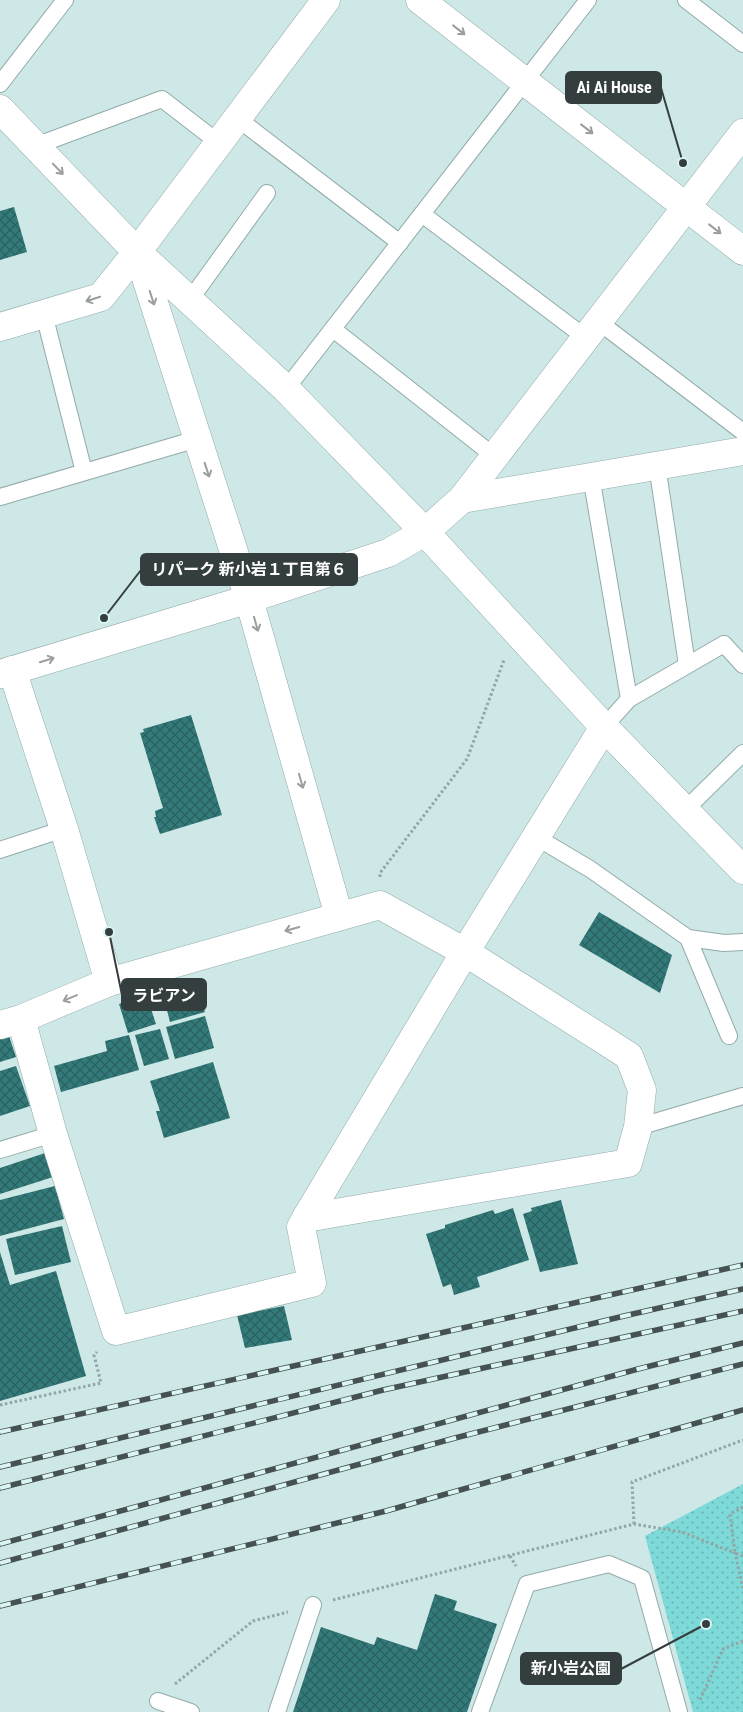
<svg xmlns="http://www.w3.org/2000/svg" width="743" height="1712" font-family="'Roboto Condensed','Noto Sans JP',sans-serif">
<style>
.park{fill:url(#park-dots)}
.building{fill:url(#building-cross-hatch)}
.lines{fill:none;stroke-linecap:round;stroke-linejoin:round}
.service-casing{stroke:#92abaa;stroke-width:18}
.minor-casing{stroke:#92abaa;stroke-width:29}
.tertiary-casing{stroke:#92abaa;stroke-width:29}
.path{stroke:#92a6a6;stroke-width:3;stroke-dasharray:2.5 2.5;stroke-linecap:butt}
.service{stroke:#fff;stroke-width:16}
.minor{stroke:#fff;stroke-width:28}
.tertiary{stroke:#fff;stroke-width:28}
.rail-casing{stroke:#465151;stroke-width:5.5}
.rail{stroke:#daf5f4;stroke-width:4;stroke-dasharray:11;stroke-linecap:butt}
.oneway{stroke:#9a9e9e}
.leader{fill:none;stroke:#343e3e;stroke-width:2}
.callout-dot{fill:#343e3e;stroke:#daf5f4;stroke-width:2}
.callout{fill:#343e3e;stroke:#343e3e;stroke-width:2}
.callout-label{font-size:16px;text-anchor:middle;font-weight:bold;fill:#fff}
</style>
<defs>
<pattern id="park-dots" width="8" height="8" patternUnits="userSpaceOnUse" patternTransform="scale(1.25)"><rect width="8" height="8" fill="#7edad8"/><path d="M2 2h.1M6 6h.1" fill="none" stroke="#68b2b1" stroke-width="1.8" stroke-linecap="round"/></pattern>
<pattern id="building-cross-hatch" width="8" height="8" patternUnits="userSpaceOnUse" patternTransform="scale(1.25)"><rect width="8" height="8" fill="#337b7a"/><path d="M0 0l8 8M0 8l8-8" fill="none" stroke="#2a6160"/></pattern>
</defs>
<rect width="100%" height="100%" fill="#cde8e7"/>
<path class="park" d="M743 1484V1712H693L645 1536Z"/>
<g class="building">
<path d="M14 207 27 252 0 260V211Z"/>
<path d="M191 715 222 815 160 834 154 817H156L155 811 163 808 140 733 144 732 143 729Z"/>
<path d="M599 912 672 955 660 993 579 945Z"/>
<path d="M196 982 205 1012 170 1022 162 991Z"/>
<path d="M146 994 156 1024 128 1033 119 1004Z"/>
<path d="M205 1016 214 1048 175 1059 166 1027Z"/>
<path d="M160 1029 169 1059 144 1066 135 1035Z"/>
<path d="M8 1033 16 1057 0 1062V1036Z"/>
<path d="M129 1035 139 1070 61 1092 54 1066 107 1051 105 1041Z"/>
<path d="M213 1062 230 1118 164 1138 156 1111H160L150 1081Z"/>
<path d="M16 1066 30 1106 0 1116V1071Z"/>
<path d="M45 1153 53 1177 0 1194V1168Z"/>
<path d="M55 1186 64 1219 0 1236V1200Z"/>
<path d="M561 1200 578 1264 540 1272 523 1214 532 1211 531 1208Z"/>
<path d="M513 1208 529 1260 477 1277 480 1287 454 1295 451 1284 443 1287 426 1234 445 1228V1225L493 1210 495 1214Z"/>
<path d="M62 1226 71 1262 15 1275 6 1239Z"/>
<path d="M0 1252 10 1285 56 1271 86 1376 0 1401Z"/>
<path d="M284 1306 292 1340 245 1348 237 1315Z"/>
<path d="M435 1594 457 1601 454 1610 497 1624 467 1712H293L321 1627 374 1645 377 1637 417 1650Z"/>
</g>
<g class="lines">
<g class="service-casing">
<g id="service">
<path d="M686 0 743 44"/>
<path d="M0 84 65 0"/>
<path d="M237 118 400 243"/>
<path d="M35 146 162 99 219 143"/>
<path d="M422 214 586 338"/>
<path d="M190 300 267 193"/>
<path d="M44 314 84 472"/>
<path d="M599 322 743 432"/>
<path d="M333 329 494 456"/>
<path d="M286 389 588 0"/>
<path d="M657 465 687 665"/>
<path d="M591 476 629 699"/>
<path d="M0 497 197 439"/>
<path d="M604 727 629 699 724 644 743 665"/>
<path d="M686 809 743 753"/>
<path d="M536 837 590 869 688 938 729 1036"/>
<path d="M0 850 64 829"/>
<path d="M688 938 724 943 743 942"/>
<path d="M638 1127 743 1096"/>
<path d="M0 1150 53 1134"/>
<path d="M158 1701 191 1712"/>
<path d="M277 1712 313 1605"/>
<path d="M480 1712 527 1584 609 1564 642 1578 679 1712"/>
</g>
</g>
<g class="minor-casing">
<g id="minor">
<path d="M420 0 743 251"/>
<path d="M0 109 137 252 286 389 425 532 604 727 743 870"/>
<path d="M138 253 249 599 339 916"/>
<path d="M0 327 101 297 137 252"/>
<path d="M462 499 743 451"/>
<path d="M12 670 64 829 109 982"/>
<path d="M0 674 249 599 388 553 425 532 462 499 743 133"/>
<path d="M0 1025 21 1019 109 982 380 905 465 952 629 1056 642 1090 638 1127 628 1163 306 1218 301 1227 312 1283 116 1331 53 1134 21 1019"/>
<path d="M306 1218 465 952 604 727"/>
</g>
</g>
<g class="tertiary-casing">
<path id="tertiary" d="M137 252 326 0"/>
</g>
<g class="path">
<path d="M380 877V873L467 759 504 660"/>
<path d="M0 1405 101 1383 94 1355 97 1352"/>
<path d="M743 1507 730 1514 735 1553 743 1556"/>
<path d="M634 1524 632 1482 743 1440"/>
<path d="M510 1556 516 1566"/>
<path d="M333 1600 634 1524 682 1532 735 1553 743 1588"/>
<path d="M175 1684 253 1621 288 1612"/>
<path d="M700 1700 723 1649 743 1641"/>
</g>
<use href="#service" class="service"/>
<use href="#minor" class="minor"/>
<use href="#tertiary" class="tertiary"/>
<g class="rail-casing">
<g id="rail">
<path d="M0 1432 743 1265"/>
<path d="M0 1467 624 1316 743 1289"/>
<path d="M0 1488 383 1390 743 1311"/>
<path d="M0 1544 638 1369 743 1343"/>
<path d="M0 1563 455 1438 743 1364"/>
<path d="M0 1606 386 1511 743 1410"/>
</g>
</g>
<use href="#rail" class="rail"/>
</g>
<defs><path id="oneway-shaft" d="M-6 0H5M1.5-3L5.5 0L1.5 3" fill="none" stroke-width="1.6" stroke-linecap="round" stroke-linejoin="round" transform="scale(1.25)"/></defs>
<g class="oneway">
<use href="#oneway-shaft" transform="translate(459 30) rotate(38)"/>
<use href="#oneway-shaft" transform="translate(587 129) rotate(38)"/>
<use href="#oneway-shaft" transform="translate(58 169) rotate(46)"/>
<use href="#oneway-shaft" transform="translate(715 229) rotate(38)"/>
<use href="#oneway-shaft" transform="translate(152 298) rotate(72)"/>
<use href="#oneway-shaft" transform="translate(93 299) rotate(162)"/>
<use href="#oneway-shaft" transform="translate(207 470) rotate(72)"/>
<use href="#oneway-shaft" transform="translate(256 624) rotate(74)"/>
<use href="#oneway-shaft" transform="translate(47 660) rotate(-17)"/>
<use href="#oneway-shaft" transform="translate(301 781) rotate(74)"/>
<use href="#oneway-shaft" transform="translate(292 929) rotate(164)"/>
<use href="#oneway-shaft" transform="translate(70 998) rotate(157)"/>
</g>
<path class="leader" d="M683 163L661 88M104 618L141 570M109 932L122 995M706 1624L621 1669"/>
<g class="callout-dot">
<circle cx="683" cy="163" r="5"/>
<circle cx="104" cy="618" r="5"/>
<circle cx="109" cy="932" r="5"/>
<circle cx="706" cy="1624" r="5"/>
</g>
<g class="callout">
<rect x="566" y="72" width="95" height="31" rx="5"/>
<rect x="141" y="554" width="216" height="31" rx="5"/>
<rect x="122" y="979" width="84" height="31" rx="5"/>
<rect x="521" y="1653" width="100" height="31" rx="5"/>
</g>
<g class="callout-label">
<text x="614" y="93">Ai Ai House</text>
<text x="249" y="575">リパーク 新小岩１丁目第６</text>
<text x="164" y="1001">ラビアン</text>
<text x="571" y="1674">新小岩公園</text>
</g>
</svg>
